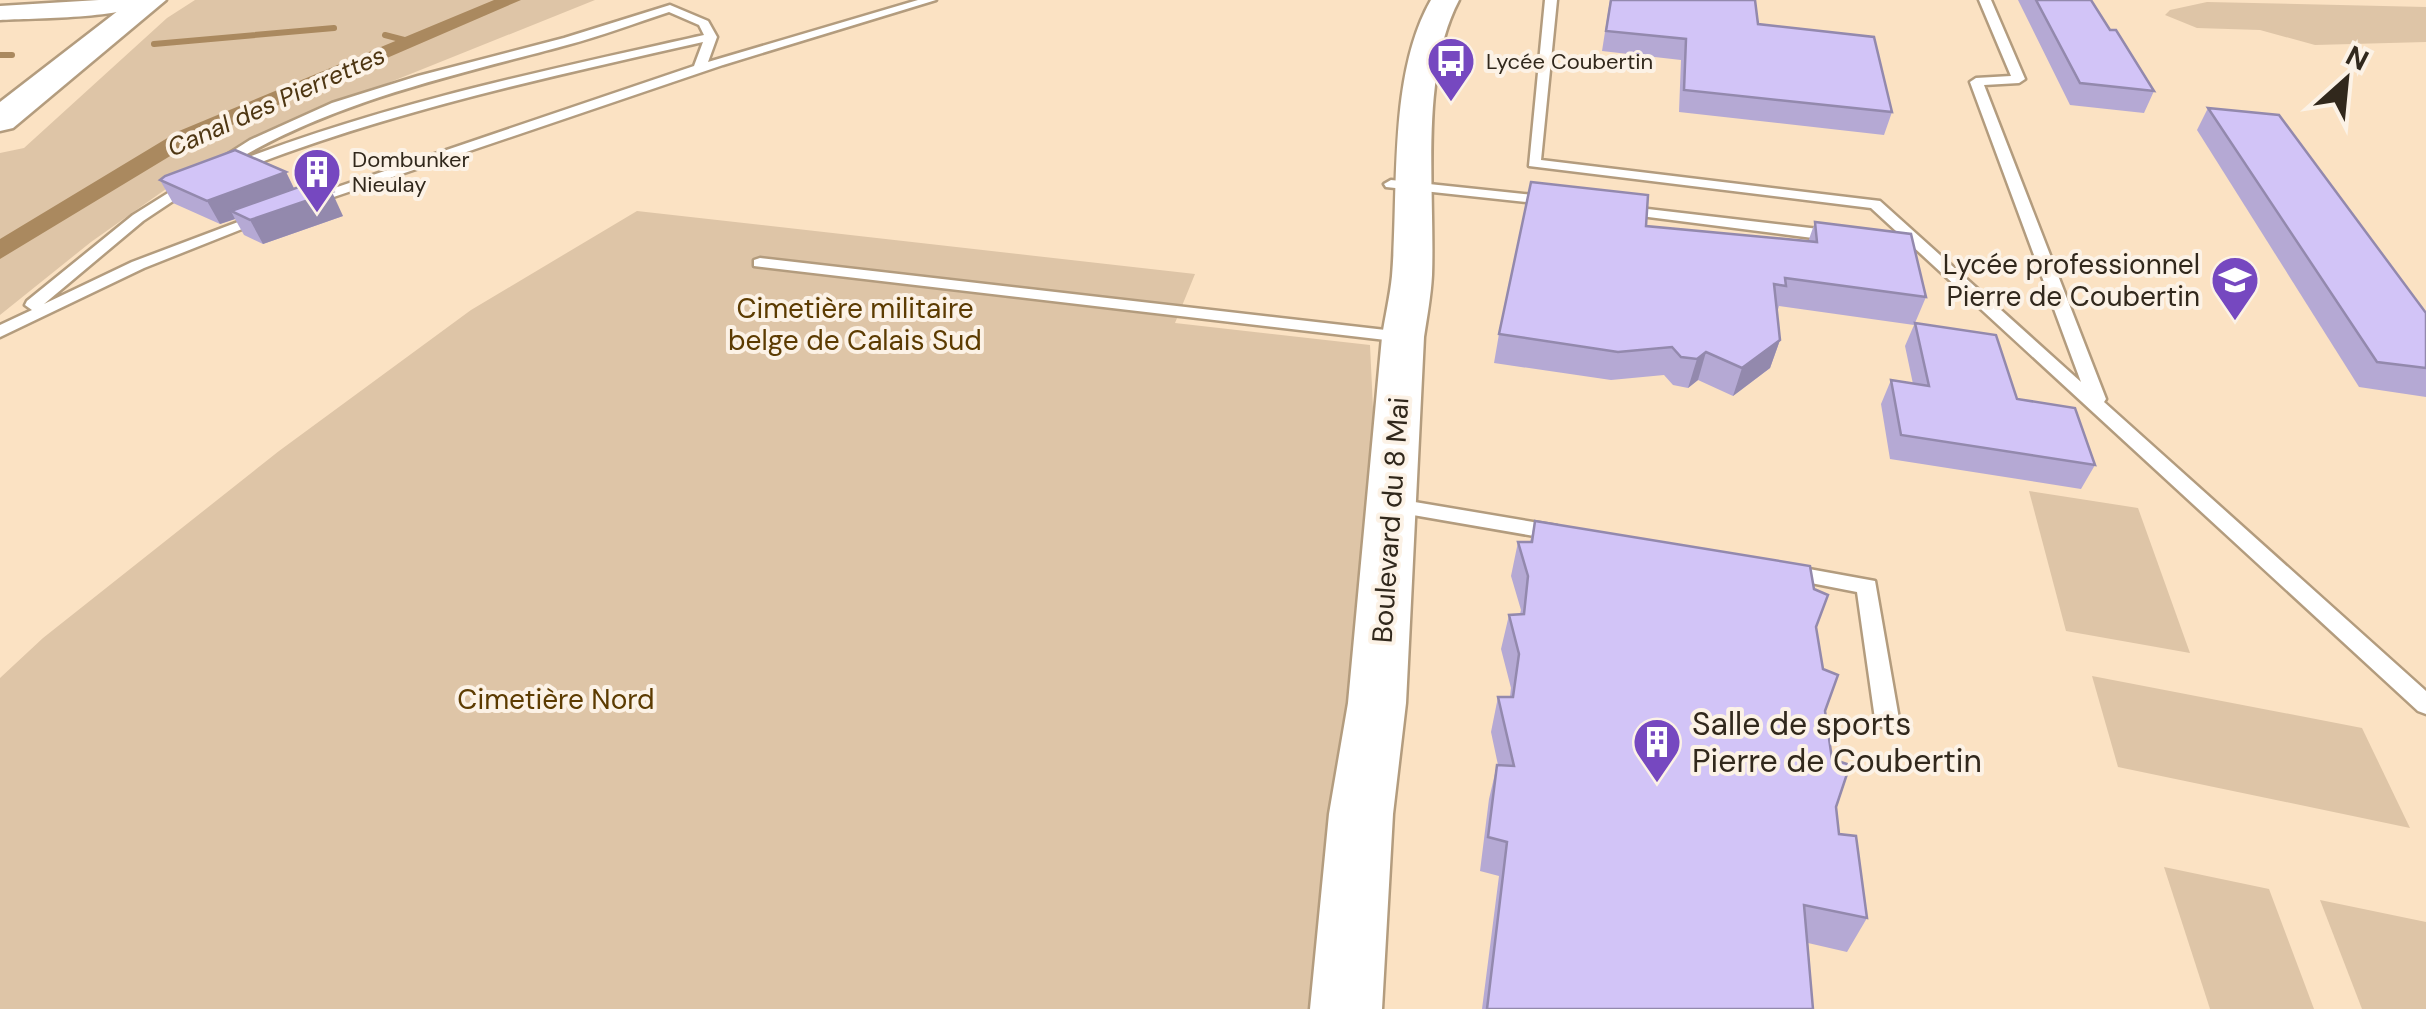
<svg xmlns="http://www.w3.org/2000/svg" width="2426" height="1009" font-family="'DM Sans',sans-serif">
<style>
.green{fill:#dec5a7}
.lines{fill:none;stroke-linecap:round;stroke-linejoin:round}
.stream{stroke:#aa895f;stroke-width:6}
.canal{fill:#aa895f;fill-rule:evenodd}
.service-casing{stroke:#b39c7e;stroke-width:5}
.minor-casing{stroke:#b39c7e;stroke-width:5}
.tertiary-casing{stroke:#b39c7e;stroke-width:5}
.primary-casing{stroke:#b39c7e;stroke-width:5}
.service{fill:#fff;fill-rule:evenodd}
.minor{fill:#fff;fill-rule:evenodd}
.tertiary{fill:#fff;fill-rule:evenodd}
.primary{fill:#fff;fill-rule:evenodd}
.wall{fill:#b5a9d4}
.shaded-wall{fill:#9389ad}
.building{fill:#d2c4f7;stroke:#9389ad;stroke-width:2.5}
.labels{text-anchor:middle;stroke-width:8;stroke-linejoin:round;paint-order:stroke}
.far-poi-label{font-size:22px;fill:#31281c;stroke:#fcf2e6;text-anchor:start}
.far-water-label{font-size:25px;font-style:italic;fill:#4e3612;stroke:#fcf2e6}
.poi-label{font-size:28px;fill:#31281c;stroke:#fcf2e6;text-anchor:end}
.park-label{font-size:28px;fill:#5c3b01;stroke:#fcf2e6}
.street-label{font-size:28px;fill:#31281c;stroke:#fcf2e6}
.near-poi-label{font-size:32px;fill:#31281c;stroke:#fcf2e6;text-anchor:start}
</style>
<rect width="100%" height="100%" fill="#fbe2c3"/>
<g class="green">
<path d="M195 0H595L261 134 183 177 91 242 0 315V153L24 148 167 18Z"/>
<path d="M2207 2 2426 7V42L2315 45 2260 30 2197 28 2165 15 2170 10Z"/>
<path d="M637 211 1195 274 1175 323 1370 345 1375 451 1313 1009H0V678L43 638 279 451 471 310Z"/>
<path d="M2029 491 2138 508 2190 653 2066 631Z"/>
<path d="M2092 676 2362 728 2410 828 2118 767Z"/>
<path d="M2164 867 2269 889 2314 1009H2210Z"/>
<path d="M2320 900 2426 922V1009H2362Z"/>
</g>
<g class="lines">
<g class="stream">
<path d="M385 35 408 41"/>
<path d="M154 44 334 28"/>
<path d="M0 55H12"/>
</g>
<path class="canal" d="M494 0H521L195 141 0 259V239L179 131Z"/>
<g class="service-casing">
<g id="service">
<path d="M918 0H936L723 65 310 205 305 204V198L694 66 703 42C544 78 387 112 235 172H225L224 167 216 170 209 166 250 140 332 103 418 76 564 38 670 5 708 21 717 37 708 62ZM669 12 699 25 704 35C543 71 382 104 228 165 333 101 449 77 567 45 602 36 635 23 669 12Z"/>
<path d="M1545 0H1557L1541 160 1880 201 2081 382 1970 82 1976 78 2011 76 1979 0H1991L2025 79 2019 83 1984 85 2106 399 2104 402 2426 691V714L2418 711 1871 208 1529 166Z"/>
<path d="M192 178 197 179V185L143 221 44 304 132 262 259 214H269L272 217 144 268 0 337V325L32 310 25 305 27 301 133 215Z"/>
<path d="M1391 180 1553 197 1560 201 1553 205 1386 187 1384 184Z"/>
<path d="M1622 206 1836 231 1844 236 1836 241 1617 213V207Z"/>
<path d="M760 258 1403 332 1412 337 1403 342 754 266V260Z"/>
<path d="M1391 498 1557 526 1567 533 1557 540 1384 510 1381 505 1384 500Z"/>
<path d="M1787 565 1875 581 1899 719 1895 726 1887 728 1879 726 1875 719 1857 592 1780 577 1776 572 1780 567Z"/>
</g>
</g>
<g class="minor-casing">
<path id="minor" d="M99 0H150C131 19 31 18 0 20V6Z"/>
</g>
<g class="tertiary-casing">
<path id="tertiary" d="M1431 0H1459C1419 76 1435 191 1432 275 1431 296 1427 317 1424 337L1406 703 1393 814 1382 1009H1310L1329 814 1348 703 1382 337C1385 317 1390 296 1392 276 1399 190 1388 75 1431 0Z"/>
</g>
<g class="primary-casing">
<path id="primary" d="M132 0H166L13 128 0 131V102Z"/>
</g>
<use href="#service" class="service"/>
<use href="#minor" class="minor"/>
<use href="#tertiary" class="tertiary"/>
<use href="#primary" class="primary"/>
</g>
<g class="wall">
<path d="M1610 0H1755L1758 24 1892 112 1884 135 1679 112 1681 60 1602 51Z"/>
<path d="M2018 0H2091L2110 30 2154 91 2144 113 2070 105Z"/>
<path d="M2208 108 2426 313V397L2359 387 2197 130Z"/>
<path d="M286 172 294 188 343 216 263 244 244 235 235 219 220 224 173 203 160 180Z"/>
<path d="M1815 222 1926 297 1915 323 2017 399 2095 465 2081 489 1890 459 1881 404 1891 380 1913 384 1905 346 1914 325 1779 306 1777 313 1780 340 1770 368 1733 396 1698 380 1688 388 1673 385 1664 375 1611 380 1494 363 1499 334 1646 226 1808 242Z"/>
<path d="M1535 521 1816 627 1839 834 1867 918 1847 952 1808 943 1813 1009H1482L1499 876 1480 871 1489 799 1497 765H1498L1491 732 1498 697H1510L1511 688 1501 649 1509 615 1520 614 1521 610 1511 576 1518 542H1530Z"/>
</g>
<g class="shaded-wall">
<path d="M286 172 297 195 231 211 235 219 220 224 207 201Z"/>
<path d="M332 192 343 216 263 244 250 220Z"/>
<path d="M1780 340 1770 368 1733 396 1742 368Z"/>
<path d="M1706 352 1698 380 1688 388 1697 359Z"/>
</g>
<g class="building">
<path d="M1611 0H1755L1758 24 1874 37 1892 112 1684 90 1686 39 1606 31Z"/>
<path d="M2036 0H2091L2110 30H2116L2154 91 2080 83Z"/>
<path d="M2208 108 2279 115 2426 313V368L2377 362Z"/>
<path d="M235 150 286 172 207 201 160 180 165 176Z"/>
<path d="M1531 182 1648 195 1646 226 1817 242 1815 222 1911 234 1926 297 1785 278 1786 286 1774 284 1780 340 1742 368 1706 352 1697 359 1681 357 1672 347 1618 352 1499 334Z"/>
<path d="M310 183 332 192 250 220 231 211Z"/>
<path d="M1915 323 1996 335 2017 399 2075 408 2095 465 1901 435 1891 380 1929 386Z"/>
<path d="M1535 521 1810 566 1814 589 1828 595 1816 627 1823 669 1838 675 1825 711 1832 759 1850 765 1836 807 1839 834 1856 836 1867 918 1804 905 1813 1009H1487L1507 842 1488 837 1497 765 1514 766 1498 697H1513L1519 654 1509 615 1524 614 1528 576 1518 542H1532Z"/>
</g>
<defs>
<g id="bus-pin" transform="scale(2.5)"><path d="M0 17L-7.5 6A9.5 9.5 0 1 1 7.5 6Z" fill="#7648c0" stroke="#fcf2e6"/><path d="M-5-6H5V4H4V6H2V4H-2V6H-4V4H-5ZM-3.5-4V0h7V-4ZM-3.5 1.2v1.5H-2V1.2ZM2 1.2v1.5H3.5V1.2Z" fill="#fff"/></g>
<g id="building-pin" transform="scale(2.5)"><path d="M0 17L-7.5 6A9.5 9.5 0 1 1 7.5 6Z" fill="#7648c0" stroke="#fcf2e6"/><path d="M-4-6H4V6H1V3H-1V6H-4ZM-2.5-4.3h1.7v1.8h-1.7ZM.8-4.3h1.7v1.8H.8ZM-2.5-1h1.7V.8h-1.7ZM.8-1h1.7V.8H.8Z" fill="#fff"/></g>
<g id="school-pin" transform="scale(2.5)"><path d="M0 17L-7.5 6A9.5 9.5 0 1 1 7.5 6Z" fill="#7648c0" stroke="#fcf2e6"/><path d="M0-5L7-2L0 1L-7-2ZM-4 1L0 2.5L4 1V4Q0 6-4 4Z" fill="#fff"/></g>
</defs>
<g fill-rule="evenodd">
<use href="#bus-pin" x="1451" y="61"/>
<use href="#building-pin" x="317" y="172"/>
<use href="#school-pin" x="2235" y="280"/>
<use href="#building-pin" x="1657" y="742"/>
</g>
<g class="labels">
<g class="far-poi-label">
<text x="1486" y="69">Lycée Coubertin</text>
<text x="352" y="167">Dombunker<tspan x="352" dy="25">Nieulay</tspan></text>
</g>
<g class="far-water-label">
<text transform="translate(276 101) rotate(-24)" y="9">Canal des Pierrettes</text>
</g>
<g class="poi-label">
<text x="2200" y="274">Lycée professionnel<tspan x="2200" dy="32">Pierre de Coubertin</tspan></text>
</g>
<g class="park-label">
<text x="855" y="318">Cimetière militaire<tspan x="855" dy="32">belge de Calais Sud</tspan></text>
<text x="556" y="709">Cimetière Nord</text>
</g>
<g class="street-label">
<text transform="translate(1390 520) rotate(-86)" y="10">Boulevard du 8 Mai</text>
</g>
<g class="near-poi-label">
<text x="1692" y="735">Salle de sports<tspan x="1692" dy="37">Pierre de Coubertin</tspan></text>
</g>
</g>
<g transform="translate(2346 80) rotate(27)" stroke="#fcf2e6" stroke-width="8" paint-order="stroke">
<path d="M0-8L18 38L0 25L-18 38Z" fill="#31281c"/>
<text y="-15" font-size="28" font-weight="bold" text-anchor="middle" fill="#31281c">N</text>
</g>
</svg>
